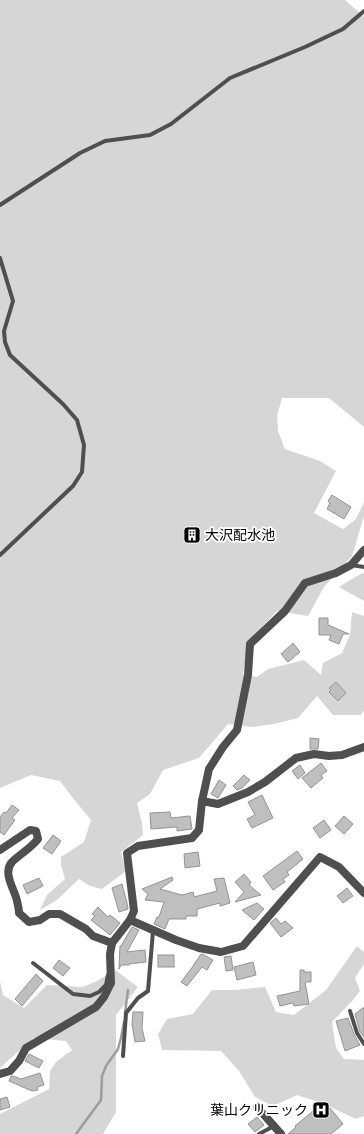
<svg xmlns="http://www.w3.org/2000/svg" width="364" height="1134" font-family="'Work Sans','Noto Sans JP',sans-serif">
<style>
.green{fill:#d6d6d6}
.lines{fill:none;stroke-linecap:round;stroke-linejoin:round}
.stream{stroke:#9d9d9d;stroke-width:2.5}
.building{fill:#bfbfbf;stroke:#939393}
.lane{stroke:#4f4f4f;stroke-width:4}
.street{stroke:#4f4f4f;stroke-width:8}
.labels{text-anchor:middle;stroke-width:3.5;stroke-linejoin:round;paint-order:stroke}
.poi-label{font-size:14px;fill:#000;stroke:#fff;text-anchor:start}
</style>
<rect width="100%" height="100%" fill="#fff"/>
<g class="green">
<path d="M0 0H345L364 17V427L329 398H282L277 416 278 431 285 449 320 461 336 471 314 513 343 529 356 519 364 502V516L352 556 324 587 308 616 277 611 248 642 243 675 257 677 268 669 304 660 321 675 323 663 342 653 350 635 352 612 364 616V710L361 715H333L317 696 298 718 274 724 252 727 228 724 199 758 163 770 150 794 137 803 142 823 143 835 121 852 126 871 102 889 90 886 79 879 57 900 40 910 47 895 65 879 61 865V857L84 842 91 820 72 797 60 781 31 775 0 788Z"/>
<path d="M362 573 364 574V601L339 587Z"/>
<path d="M357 946 364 952V964L355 978 360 991 353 1000 332 1022 336 1048 344 1059 364 1060V1116L356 1119 322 1103 297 1095 273 1106 255 1097 239 1071 221 1051 162 1050 158 1034 167 1019 193 1014 212 990H234L265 987 276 1012 294 1015 326 990Z"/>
<path d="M115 970 138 987 116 1015V1112L103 1134H0V1114L49 1089 50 1071 56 1062 72 1050 66 1041 33 1038 0 1068V981L3 995 24 1008 47 985 83 987 99 980Z"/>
</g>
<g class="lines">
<g class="stream">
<path d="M125 1013 128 990"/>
<path d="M76 1134 101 1100 102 1076 106 1066 118 1049 121 1038 124 1022"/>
</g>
</g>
<g class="building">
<path d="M332 495 351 507 344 519 327 509 330 503 328 501Z"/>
<path d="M319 618H328V625L349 634H343L339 644 329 640 331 635H319Z"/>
<path d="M293 643 300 652 288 662 281 654Z"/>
<path d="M336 682 346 693 338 701 329 692 331 690 329 688Z"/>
<path d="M310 738 319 739 318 749H310Z"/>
<path d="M321 763 327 771 321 775 323 778 311 788 302 778Z"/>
<path d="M300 765 305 773 298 779 292 771Z"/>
<path d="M244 775 250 780 242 788 237 790 233 786Z"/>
<path d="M219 780 226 785 218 798 211 794Z"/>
<path d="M262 795 273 818 252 828 247 819 255 815 248 802Z"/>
<path d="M12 805 19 810 12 818 15 820 4 835 0 832V817L4 812 6 813Z"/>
<path d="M170 812 171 818 190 816 192 829 177 831V827L151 829 150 813Z"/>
<path d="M344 816 353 824 344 834 335 826Z"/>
<path d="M324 820 331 830 320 838 313 828Z"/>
<path d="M53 835 61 841 52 854 43 848Z"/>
<path d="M297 851 303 859 287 872 289 875 283 879 285 882 273 890 263 876Z"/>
<path d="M198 852 200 866 185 868 184 854Z"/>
<path d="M244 874 251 882 249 885 261 895 235 902 244 892 235 882Z"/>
<path d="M172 877 173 880 160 889 182 895 193 892 194 897 217 891 214 879 224 878 230 903 220 906V903L197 909V916H186V919H169L165 929 154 924 157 917H159L164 902 145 900 148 894 142 889Z"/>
<path d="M39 878 43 886 27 894 23 885Z"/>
<path d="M122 884 127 903 128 909 119 912 112 888Z"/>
<path d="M347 888 353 896 343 903 337 896Z"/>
<path d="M257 903 264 909 254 920 242 910Z"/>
<path d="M98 907 108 917 110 915 120 923 110 935 91 920 95 916 92 914Z"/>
<path d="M276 918 281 924 285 921 293 928 281 937 270 923Z"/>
<path d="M132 927 139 930 127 952 145 950 146 962 129 964V965H121L119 969 120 946H121Z"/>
<path d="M201 954 204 955 213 960 207 970 202 967 187 986 181 982 191 969Z"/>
<rect x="158" y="955" width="16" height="12"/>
<path d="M231 956 233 970 226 971 224 957Z"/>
<path d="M59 960 70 968 63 976 53 968Z"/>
<path d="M253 962 256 975 237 980 234 967Z"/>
<path d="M300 970H304V972H311V982H305L309 1004 294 1006 293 1003 280 1006 277 996 300 991Z"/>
<path d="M36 974 43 981 22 1006 15 999Z"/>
<path d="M364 1007V1037L360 1032 355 1014Z"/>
<path d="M133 1012H143L142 1028 145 1041 135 1042 132 1024Z"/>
<path d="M348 1018 354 1034 360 1045 345 1051 336 1021Z"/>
<path d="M29 1054 43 1061 39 1068 25 1061Z"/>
<path d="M40 1073 44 1085 37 1087 38 1090 32 1091 9 1081 11 1076H13L21 1079Z"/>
<path d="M7 1097 10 1107 0 1110V1099Z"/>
<path d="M330 1108 343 1124 331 1134H288L296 1127 295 1126 313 1111 318 1117Z"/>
<path d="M257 1117 264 1125 255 1132 248 1124Z"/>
</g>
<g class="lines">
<g class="lane">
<path d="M0 205 80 153 105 141 150 135 171 124 230 78 305 47 343 29 364 11"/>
<path d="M0 258 13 301 4 331 5 342 10 355 63 404 77 420 84 445 82 472 73 486 0 555"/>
<path d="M351 565 364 567"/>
<path d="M33 963 73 994 90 996 99 992 106 985 108 975"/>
<path d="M350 1011 357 1033 364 1044"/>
<path d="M123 1056 126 1013 138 998 148 991 153 931"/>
<path d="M259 1134 274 1126"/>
</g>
<g class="street">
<path d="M202 801 209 769 223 747 237 730 248 675 250 644 285 611 305 583 336 573 351 565 364 550"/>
<path d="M0 850 30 830 36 831 38 839C30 849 20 854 12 862 2 873 15 890 17 901 18 905 19 909 19 913L29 922 40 920 49 914H60L86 929 93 936 112 943"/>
<path d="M130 920 176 940 199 948 221 952 243 946 320 857 339 867 364 893"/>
<path d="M0 1074 10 1071 19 1061 26 1048 96 1007 104 997 111 983 110 954 112 943 130 920 134 911 127 853 138 846 192 838 199 830 202 801 218 804 248 792 265 782 296 758 314 754 329 756 342 755 364 747"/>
<path d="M257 1107 281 1134"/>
</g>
</g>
<defs>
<g id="building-square" transform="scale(0.9)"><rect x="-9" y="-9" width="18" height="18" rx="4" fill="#000" stroke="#fff"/><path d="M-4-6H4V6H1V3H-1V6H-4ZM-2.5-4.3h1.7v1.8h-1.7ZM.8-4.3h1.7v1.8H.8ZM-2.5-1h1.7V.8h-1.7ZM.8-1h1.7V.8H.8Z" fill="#fff"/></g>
<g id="hospital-square" transform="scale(0.9)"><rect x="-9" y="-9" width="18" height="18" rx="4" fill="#000" stroke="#fff"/><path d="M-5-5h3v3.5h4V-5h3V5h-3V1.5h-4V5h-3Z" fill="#fff"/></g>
</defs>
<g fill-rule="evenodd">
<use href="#building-square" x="192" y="535"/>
<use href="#hospital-square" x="321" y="1110"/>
</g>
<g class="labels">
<g class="poi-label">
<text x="205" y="540">大沢配水池</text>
<text x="308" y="1115" text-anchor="end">葉山クリニック</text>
</g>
</g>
</svg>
